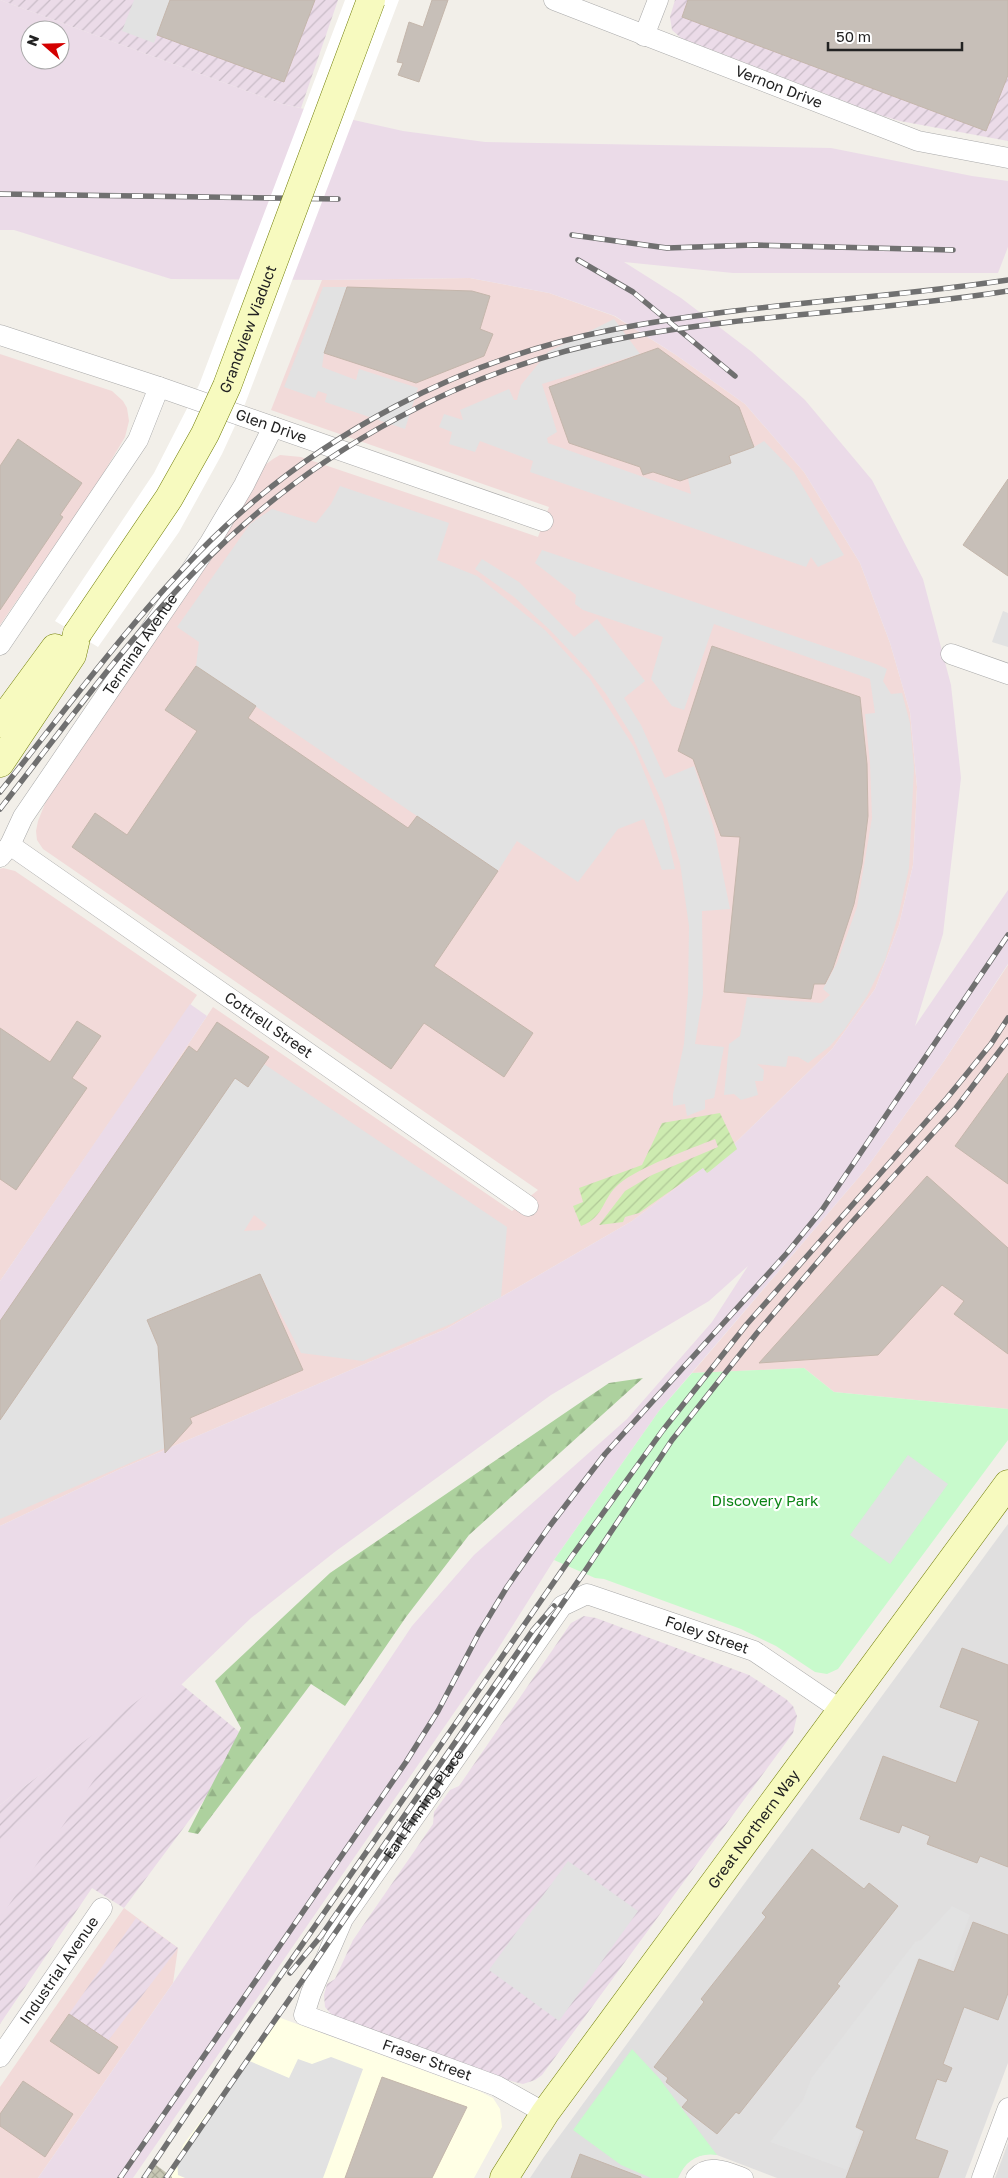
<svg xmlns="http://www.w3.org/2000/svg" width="1008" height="2178" font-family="'Golos Text',sans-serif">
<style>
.residential{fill:#e0dfdf}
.commercial{fill:#f2dad9}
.industrial{fill:url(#industrial-furrows)}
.education{fill:#ffffe5}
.railway{fill:#ebdbe8;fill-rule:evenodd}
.construction{fill:url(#construction-cross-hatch)}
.forest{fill:url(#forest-firs)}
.park{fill:#c8facc}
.garden{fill:url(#garden-furrows)}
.parking{fill:#e2e2e2;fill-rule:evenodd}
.pier{fill:#fff}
.building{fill:#c7bfb8;stroke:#c4b6ab}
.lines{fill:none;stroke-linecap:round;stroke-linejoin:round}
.street-casing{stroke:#a9a9a9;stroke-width:21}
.secondary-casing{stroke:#707d05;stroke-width:29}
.street{stroke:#fff;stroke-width:20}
.secondary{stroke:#f7fabf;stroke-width:28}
.rail-casing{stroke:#707070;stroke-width:5.5}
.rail{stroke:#fff;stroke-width:4;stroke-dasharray:11;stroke-linecap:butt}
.secondary-bridge-casing{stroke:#707d05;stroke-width:29;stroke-linecap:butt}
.secondary-bridge{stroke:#f7fabf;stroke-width:28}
.labels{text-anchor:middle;stroke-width:4.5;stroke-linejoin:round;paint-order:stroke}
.street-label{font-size:15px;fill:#222;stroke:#fff}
.park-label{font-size:15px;fill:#0c8416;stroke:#fff}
</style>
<defs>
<pattern id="industrial-furrows" width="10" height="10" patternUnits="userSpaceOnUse" patternTransform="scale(1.25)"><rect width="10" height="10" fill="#ebdbe8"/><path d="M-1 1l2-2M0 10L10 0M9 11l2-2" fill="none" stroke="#c9bcc7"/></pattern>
<pattern id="construction-cross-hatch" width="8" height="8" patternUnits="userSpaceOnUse" patternTransform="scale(1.25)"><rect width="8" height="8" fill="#c7c7b4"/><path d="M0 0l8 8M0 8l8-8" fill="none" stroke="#abab9a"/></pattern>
<pattern id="forest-firs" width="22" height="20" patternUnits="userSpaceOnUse" patternTransform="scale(1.25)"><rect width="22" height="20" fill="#add19e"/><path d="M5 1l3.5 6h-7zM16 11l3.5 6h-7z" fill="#95b388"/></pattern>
<pattern id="garden-furrows" width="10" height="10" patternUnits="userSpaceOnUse" patternTransform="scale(1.25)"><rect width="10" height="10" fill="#cdebb0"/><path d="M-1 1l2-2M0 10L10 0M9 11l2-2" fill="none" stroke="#b0c997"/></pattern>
</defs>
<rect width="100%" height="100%" fill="#f2efe9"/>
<g class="residential">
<path d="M1008 1524V2063L965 2178H777L717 2155 708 2153 691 2159 685 2165 678 2178H530L544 2157Z"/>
<path d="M1008 2143V2178H995Z"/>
</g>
<g class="commercial">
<path d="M470 278 549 293 614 316 676 355 745 404 804 472 860 563 890 643 910 712 917 787 913 865 899 925 875 989 832 1049 732 1146 632 1221 446 1329 118 1470 0 1526V1327L213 1007 512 1211 538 1190 43 849 37 840 36 831 38 821 48 796 205 568 260 472 265 465 273 459 280 455 301 457 538 537 549 507 271 410 322 280Z"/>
<path d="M0 354 112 391 123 401 127 408 129 421 125 437 97 484 0 625Z"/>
<path d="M3 868 15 871 197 995 0 1281V869Z"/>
<path d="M1008 965V1409L834 1392 804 1368 692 1373 865 1170 944 1061Z"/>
<path d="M124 1908 178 1948 173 1983 38 2178H0V2087Z"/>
</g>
<g class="industrial">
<path d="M0 0H338L301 108 282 104Z"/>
<path d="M675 0H1008V141L900 121 880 115 681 38 672 30 670 17Z"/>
<path d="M584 1616 596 1618 749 1675 786 1699 793 1706 797 1716 793 1733 542 2075 535 2080 523 2084 511 2081 333 2016 325 2007 324 1995 327 1984 335 1979 353 1940 433 1824 434 1812 450 1790 459 1786 571 1623Z"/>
<path d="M170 1675 249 1740 124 1908 92 1888 0 2024V1805Z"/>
<path d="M136 1918 178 1948 108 2041 69 2014Z"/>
</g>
<path class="education" d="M278 2017 479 2091 493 2098 500 2109 502 2127 474 2178H171L183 2145Z"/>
<g class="railway">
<path d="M0 0 282 104 403 131 485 142 831 148 972 176 1008 181V247L998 273H733L624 262 681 298 752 352 805 400 872 480 923 579 951 685 961 778 943 934 915 1026 1008 890V964L944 1061 865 1170 659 1411 554 1560 496 1652 133 2178H38L173 1983 412 1626 474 1555 627 1419 712 1322 748 1266 709 1301 551 1395 336 1551 251 1618 160 1705 100 1771 0 1918V1842L166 1679 0 1805V1526L118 1470 446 1329 632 1221 732 1146 832 1049 875 989 899 925 913 865 917 787 910 712 890 643 860 563 804 472 745 404 676 355 615 316 549 293 470 278 322 280 171 279 14 230H0ZM30 30H60V60H30Z"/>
<path d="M190 1004 207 1016 0 1327V1281Z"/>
</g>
<path class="construction" d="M156 2165 172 2177V2178H147Z"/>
<path class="forest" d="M643 1378 469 1535 406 1617 345 1706 311 1684 198 1834 188 1832 241 1728 215 1681 330 1573 609 1383Z"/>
<g class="park">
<path d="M804 1368 834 1392 1008 1409V1440L838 1669 827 1674 815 1672 776 1646 741 1629 604 1579 595 1578 554 1560 659 1411 692 1373Z"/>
<path d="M632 2049 659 2078 717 2155C699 2152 685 2161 678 2178H651L621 2165 573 2130Z"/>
</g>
<path class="garden" d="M720 1113 737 1149 710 1171 707 1173 703 1168 639 1213 625 1217 623 1222 599 1225 625 1191 652 1175 718 1147 715 1139C690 1149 639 1167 619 1184 602 1198 605 1217 581 1226L573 1206 583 1202 579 1188 642 1165 662 1123Z"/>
<g class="parking">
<path d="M134 0H170L154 43 122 31Z"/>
<path d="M323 287H347L324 353 322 367 356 380 359 369 418 388 405 429 325 402 327 394 318 391 315 398 284 387Z"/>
<path d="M614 319 640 354 542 384 557 432 547 438 548 443 691 494 688 478 731 463 729 456 754 447 764 441 794 472 844 555 818 567 811 557 806 567 530 472 533 461 480 441 475 452 449 444 452 432 439 427 444 414 463 420 460 410 509 389 514 400H517L521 385 548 352Z"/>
<path d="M340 486 449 523 437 560 477 576 545 630 590 679 634 747 663 819 675 869 662 870 644 819 618 829 578 882 517 841 498 871 196 666 199 642 177 627 250 524 272 509 316 523 331 504Z"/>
<path d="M542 550 876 664 887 669 883 681 891 694 902 693 910 723 914 768 909 868 899 913 885 960 867 996 844 1030 830 1046 808 1063 798 1057 788 1056 786 1067 757 1064 764 1070 763 1081H755L758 1095 741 1100 734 1094 724 1095 729 1044 740 1036 747 997 821 1003 830 995 823 989 837 963 857 907 872 818 870 763 865 714 875 713 870 679 714 624 684 710 672 706 651 679 663 637 583 610 575 604 576 595 535 563Z"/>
<path d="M482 559 519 582 574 637 597 619 645 681 624 698 641 725 665 778 694 766 713 825 730 909 702 911 703 994 695 1044 724 1047 714 1098 705 1100V1109L687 1116 685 1104 673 1106V1094L684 1044 688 993 689 926 680 863 663 804 632 736 606 694 586 668 550 630 514 597 475 569Z"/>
<path d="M1003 611 1008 613V647L992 642Z"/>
<path d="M264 1064 507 1227 501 1297 451 1324 363 1361 301 1353 260 1274 147 1320 158 1347 165 1448 0 1519V1420L235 1078 248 1087ZM254 1215 267 1225 262 1230 244 1231Z"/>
<path d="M908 1455 948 1484 890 1564 850 1535Z"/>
<path d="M568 1861 638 1911 559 2021 489 1970Z"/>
<path d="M952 1906 970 1915 950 1969 918 1958 855 2128 861 2131 847 2170 770 2142 803 2100 812 2077 915 1942 921 1940Z"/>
<path d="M331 2057 363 2069 323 2178H185L178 2175 177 2159 247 2060 289 2078 298 2059 312 2064Z"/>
</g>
<path class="pier" d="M345 0H399L245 404 222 454 179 532 98 647 55 621 154 473 199 385Z"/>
<g class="building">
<path d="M170 0H315L284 82 157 35Z"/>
<path d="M432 0H448L419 82 398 75 403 63 397 62 409 22 423 27Z"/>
<path d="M688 0H1008V75L986 131 682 17Z"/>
<path d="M347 287 472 291 490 296 480 329 493 334 484 356 416 383 324 353Z"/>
<path d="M658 348 739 407 754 447 729 456 731 463 680 481 653 472 643 475 640 467 569 443 549 387Z"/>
<path d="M18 439 82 483 60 515 63 517 0 610V466Z"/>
<path d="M1008 479V576L963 545Z"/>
<path d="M712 646 860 697 867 764 868 816 862 864 854 904 833 968 825 984H814L811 999 724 992 740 837 721 836 693 759 678 751Z"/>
<path d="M196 666 256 706 248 718 408 828 417 816 498 871 434 966 533 1033 504 1077 424 1023 391 1069 72 847 95 813 127 835 197 731 165 710Z"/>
<path d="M77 1021 101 1036 72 1078 87 1088 16 1190 0 1179V1028L50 1062Z"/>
<path d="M217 1022 269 1057 248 1087 235 1078 0 1420V1321L189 1046 197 1052Z"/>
<path d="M1008 1073V1184L955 1146Z"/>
<path d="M927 1176 1008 1248V1354L954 1314 964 1301 942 1285 878 1355 759 1363Z"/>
<path d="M260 1274 303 1370 190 1418 192 1423 165 1453 158 1346 147 1320Z"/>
<path d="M962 1648 1008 1665V1867L980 1856 977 1863 927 1844 930 1836 902 1825 899 1833 860 1819 883 1756 956 1783 979 1721 940 1707Z"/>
<path d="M812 1849 864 1889 869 1883 898 1906 837 1984 840 1986 739 2114 736 2112 717 2134 682 2107 688 2100 666 2082 668 2078 654 2067 704 2002 701 1999 766 1917 762 1913Z"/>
<path d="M973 1922 1008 1935V1993L998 2020 964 2007 943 2064 952 2068 946 2082 937 2079 915 2139 948 2151 938 2178H846L864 2131 856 2127 919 1959 954 1972Z"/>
<path d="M69 2014 118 2047 99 2074 50 2041Z"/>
<path d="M382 2077 467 2107 432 2178H345Z"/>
<path d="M23 2081 73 2114 45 2157 0 2126V2114Z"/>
<path d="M580 2154 641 2177V2178H571Z"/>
</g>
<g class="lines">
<g class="street-casing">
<g id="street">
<path id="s1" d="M554 0 918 141 1008 158"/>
<path d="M644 36 658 0"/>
<path id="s2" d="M0 335 159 387 543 521"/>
<path d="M0 645 138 440 159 387"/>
<path d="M951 654 1008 674"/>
<path id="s3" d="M10 845 528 1206"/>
<path id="s4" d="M0 857 10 845 23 817 209 544 244 485 273 427"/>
<path id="s5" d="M0 2057 102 1908"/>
<path id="s6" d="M545 2113 497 2086 304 2015 311 1993 343 1919 562 1606 587 1594 754 1651 841 1710"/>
<path d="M696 2178C709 2163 727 2172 743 2178"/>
<path d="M982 2178 1008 2108"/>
</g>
</g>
<g class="secondary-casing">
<g id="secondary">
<path d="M0 723 55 648"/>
<path d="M0 763 72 655 77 634"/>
<path id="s7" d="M504 2178 545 2113 1008 1484"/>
</g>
</g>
<use href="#street" class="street"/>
<use href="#secondary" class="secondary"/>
<g class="rail-casing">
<g id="rail">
<path d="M0 194 338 199"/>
<path d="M572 235 667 248 754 245 953 250"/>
<path d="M578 260 633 292 735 376"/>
<path d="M0 792C68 707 133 617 210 541 319 434 462 359 611 330 742 304 876 300 1008 280"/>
<path d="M0 809C65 726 127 639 202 564 318 447 466 367 628 337 754 314 882 311 1008 291"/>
<path d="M290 1973 321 1936 533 1630 554 1606"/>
<path d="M120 2178 406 1762 438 1711 479 1633 507 1587 549 1527 605 1454 787 1253 822 1210 1008 935"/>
<path d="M144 2178 247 2024 572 1556 663 1430 747 1324 947 1098 991 1044 1008 1018"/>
<path id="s8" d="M166 2178 587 1568 672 1440 757 1333 852 1222 956 1108 1008 1040"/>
</g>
</g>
<use href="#rail" class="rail"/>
<g class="secondary-bridge-casing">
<g id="secondary-bridge">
<path id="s9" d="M77 634 169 498 205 434 227 386 371 0"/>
</g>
</g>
<use href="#secondary-bridge" class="secondary-bridge"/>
</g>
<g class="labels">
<g class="street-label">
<text dy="5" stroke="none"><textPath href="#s1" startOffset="241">Vernon Drive</textPath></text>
<text dy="5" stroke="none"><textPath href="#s9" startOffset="351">Grandview Viaduct</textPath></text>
<text dy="5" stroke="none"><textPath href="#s2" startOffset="286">Glen Drive</textPath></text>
<text dy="5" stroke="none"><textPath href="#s4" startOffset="255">Terminal Avenue</textPath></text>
<text dy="5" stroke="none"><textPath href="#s3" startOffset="315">Cottrell Street</textPath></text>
<text dy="5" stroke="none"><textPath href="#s6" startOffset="901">Foley Street</textPath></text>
<text dy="5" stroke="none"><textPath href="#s8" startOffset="454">Earl Finning Place</textPath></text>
<text dy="5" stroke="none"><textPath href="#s7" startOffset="429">Great Northern Way</textPath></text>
<text dy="5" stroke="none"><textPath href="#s5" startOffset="105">Industrial Avenue</textPath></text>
<text transform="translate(427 2060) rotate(20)" y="5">Fraser Street</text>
</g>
<g class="park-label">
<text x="765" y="1506">Discovery Park</text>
</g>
</g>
<g transform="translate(45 45) rotate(290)"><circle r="24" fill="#ffffff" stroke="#a7a7a7"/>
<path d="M0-4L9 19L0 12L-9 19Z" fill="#d40000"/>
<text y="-8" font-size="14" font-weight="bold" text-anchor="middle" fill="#222222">N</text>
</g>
<path d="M828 42v8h134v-8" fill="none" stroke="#222222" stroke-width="2.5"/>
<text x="836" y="42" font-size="15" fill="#222222" stroke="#ffffff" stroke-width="4" paint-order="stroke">50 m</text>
</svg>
